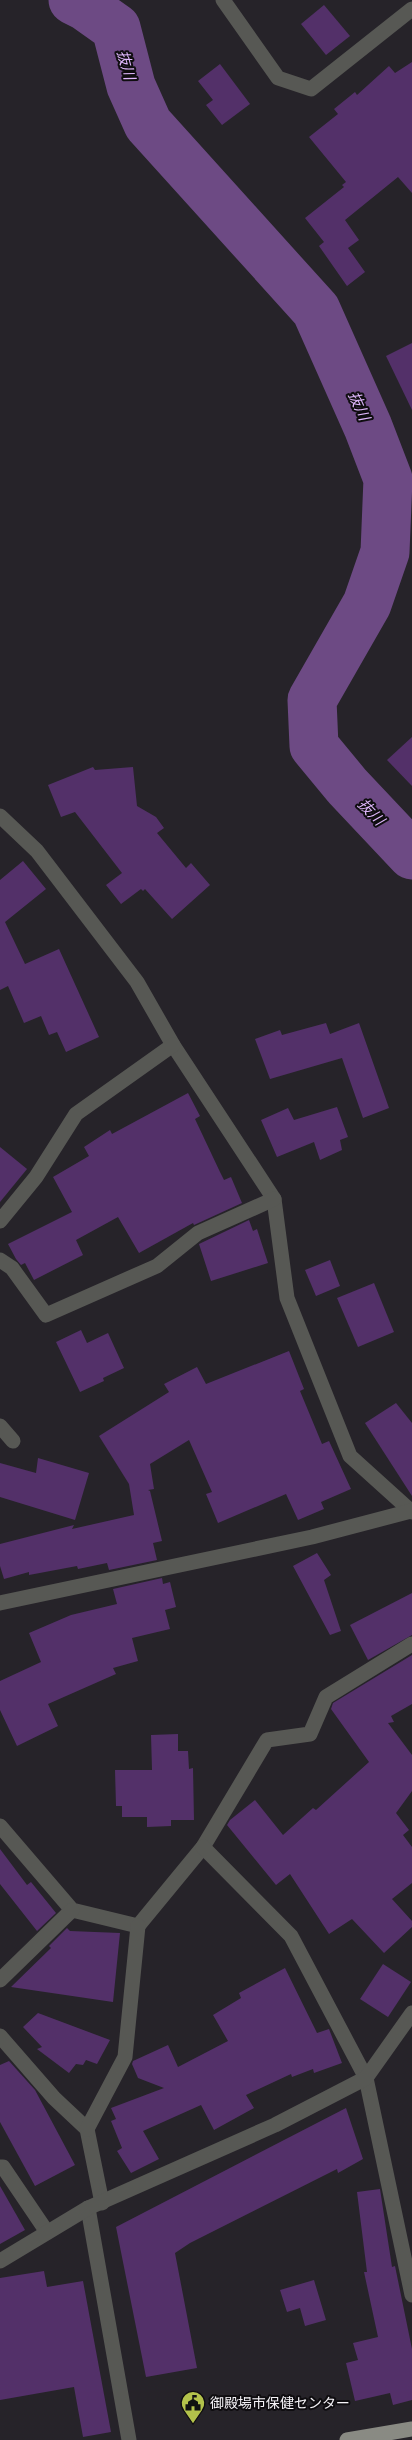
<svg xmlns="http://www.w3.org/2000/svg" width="412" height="2440" font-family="'DM Sans','Noto Sans JP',sans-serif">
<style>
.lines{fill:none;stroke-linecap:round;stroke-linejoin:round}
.river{stroke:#6d4a84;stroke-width:49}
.building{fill:#533069}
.minor{stroke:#575854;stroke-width:15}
.primary{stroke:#898a83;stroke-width:15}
.labels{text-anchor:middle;stroke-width:4;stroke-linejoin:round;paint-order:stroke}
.poi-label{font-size:14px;fill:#f6f4f8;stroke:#0f0d10;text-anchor:start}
.water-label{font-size:15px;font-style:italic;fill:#dfb7fc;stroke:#0f0d10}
</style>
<rect width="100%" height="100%" fill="#262329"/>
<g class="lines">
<path class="river" d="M73 0 85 6 116 28 131 86 148 124 316 310 368 427 388 479 385 552 367 604 312 700 314 746 347 786 412 855"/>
</g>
<g class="building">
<path d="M324 5 350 36 326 55 301 24Z"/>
<path d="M412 62V193L398 177 345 220 359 240 348 248 365 272 347 286 319 246 324 242 305 218 344 187 342 185 346 182 309 137 338 114 334 109 355 92 357 95 389 66 395 73Z"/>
<path d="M220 64 250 104 222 125 206 105 213 100 198 81Z"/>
<path d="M412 343V410L386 356Z"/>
<path d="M412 737V786L387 760Z"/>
<path d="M93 767 95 770 133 767 137 806 156 817 164 828 157 833 186 868 191 863 210 885 172 919 145 889 143 891 141 889 121 904 106 885 122 873 75 812 61 817 48 785Z"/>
<path d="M23 861 46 889 5 922 25 964 59 949 99 1037 66 1052 57 1032 49 1035 41 1016 24 1023 8 986 0 990V880Z"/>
<path d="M326 1023 330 1034 359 1023 389 1108 363 1118 342 1058 270 1079 255 1039 280 1030 282 1035Z"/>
<path d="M188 1093 200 1116 195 1119 220 1172 224 1180 231 1177 242 1203 194 1225 193 1223 139 1253 118 1217 76 1240 83 1255 34 1280 25 1263 21 1265 16 1259 8 1244 72 1212 53 1177 89 1156 84 1147 110 1130 112 1134Z"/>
<path d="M337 1107 348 1137 340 1140 342 1150 320 1160 314 1142 277 1157 261 1120 288 1108 294 1120Z"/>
<path d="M0 1147 27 1169 0 1202Z"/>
<path d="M249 1220 253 1231 257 1229 268 1263 211 1281 199 1244Z"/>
<path d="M330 1260 340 1286 316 1296 305 1270Z"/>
<path d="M374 1283 394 1332 358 1347 337 1298Z"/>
<path d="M81 1330 87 1343 108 1333 124 1368 103 1378 104 1381 80 1392 56 1342Z"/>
<path d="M289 1351 304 1389 300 1391 322 1444 329 1441 351 1489 321 1502 324 1509 298 1520 286 1494 218 1523 206 1494 212 1492 189 1440 150 1464 154 1489 148 1490 150 1491 162 1541 153 1543 157 1560 109 1570 107 1563 78 1569 77 1566 29 1575V1572L4 1579 0 1566V1544L74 1525 72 1529 134 1515 129 1484 99 1436 169 1392 164 1384 197 1367 206 1384Z"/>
<path d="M396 1403 412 1423V1496L365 1423Z"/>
<path d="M38 1458 89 1473 75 1520 0 1497V1463L36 1473Z"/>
<path d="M317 1553 331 1575 324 1580 341 1631 330 1635 293 1566Z"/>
<path d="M162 1578 163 1584 170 1582 176 1607 165 1610 170 1629 132 1638 138 1661 113 1668 116 1674 48 1704 58 1726 17 1746 0 1710V1681L41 1662 29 1633 71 1615 117 1604 113 1589Z"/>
<path d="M412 1593V1635L368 1660 350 1625Z"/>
<path d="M412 1655V1704L391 1716 394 1722 388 1723 412 1755V1791L396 1813 409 1830 403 1835 412 1847V1883L392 1899 412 1921V1927L384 1953 352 1919 329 1934 290 1874 276 1885 227 1825 230 1820 255 1800 283 1835 313 1808 316 1810 369 1762 331 1709 333 1703Z"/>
<path d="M178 1734V1751H188L189 1769 193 1768 194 1820H171V1826L147 1827V1817H122V1806H116L115 1770H152L151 1735Z"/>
<path d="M0 1849 27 1885 31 1882 56 1913 37 1931 0 1884Z"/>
<path d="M67 1928 70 1931 120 1933 113 2002 11 1987 51 1948 49 1946Z"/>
<path d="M383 1964 411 1982 388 2017 360 1999Z"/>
<path d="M285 1968 317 2033 329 2029 342 2063 314 2073 313 2069 292 2077 291 2074 246 2095 254 2108 214 2130 201 2105 143 2131 159 2159 131 2173 117 2151 122 2148 111 2121 116 2119 111 2108 164 2088 138 2078 132 2064 133 2061 168 2045 178 2067 228 2041 213 2015 241 1998 239 1993Z"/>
<path d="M38 2013 110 2040 97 2064 86 2060 83 2065 76 2064 69 2073 37 2049 42 2047 23 2027Z"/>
<path d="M9 2061 35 2090 75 2165 35 2186 0 2122V2065Z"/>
<path d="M346 2108 363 2159 338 2173 337 2169 190 2243 175 2253 197 2368 146 2377 116 2227Z"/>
<path d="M0 2186 25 2230 0 2244Z"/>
<path d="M380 2189 392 2267 395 2266 412 2349V2400L393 2405 390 2393 355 2401 346 2363 358 2360 353 2343 378 2337 364 2272H367L357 2192Z"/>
<path d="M44 2271 47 2287 83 2281 111 2432 83 2437 74 2387 0 2400V2278Z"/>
<path d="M314 2280 326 2320 305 2326 300 2308 287 2312 280 2290Z"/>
</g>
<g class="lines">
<g class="minor">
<path d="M223 0 278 78 311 89 412 9"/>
<path d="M0 816 37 851 137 982 173 1045 274 1199 287 1298 350 1456 412 1512"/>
<path d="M0 1221 36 1177 76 1114 173 1045"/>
<path d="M0 1260 12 1268 46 1315 157 1266 198 1233 274 1199"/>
<path d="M0 1426 13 1441"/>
<path d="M0 1603 312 1537 411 1511"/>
<path d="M0 1826 72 1910 138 1926 203 1847 267 1740 310 1734 326 1697 412 1644"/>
<path d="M203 1847 291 1936 366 2078 412 2295"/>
<path d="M0 1980 72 1910"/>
<path d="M0 2036 54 2098 87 2129 102 2203"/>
<path d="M87 2129 125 2057 138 1926"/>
<path d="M0 2167H3L47 2232"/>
<path d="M88 2208 129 2440"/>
<path d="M0 2261 88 2208 275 2125 366 2078 412 2013"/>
</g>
<path class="primary" d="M347 2440 412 2429"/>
</g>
<defs>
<g id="civic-pin" transform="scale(1.25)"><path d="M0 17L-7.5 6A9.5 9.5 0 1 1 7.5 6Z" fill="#b3c24b" stroke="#0f0d10"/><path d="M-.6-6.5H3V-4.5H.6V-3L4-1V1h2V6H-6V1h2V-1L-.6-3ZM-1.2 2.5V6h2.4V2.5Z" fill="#111"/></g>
</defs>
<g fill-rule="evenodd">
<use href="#civic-pin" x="193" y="2403"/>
</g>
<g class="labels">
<g class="poi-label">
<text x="210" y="2408">御殿場市保健センター</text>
</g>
<g class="water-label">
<text transform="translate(126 65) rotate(75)" y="5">抜川</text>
<text transform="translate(359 406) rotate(66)" y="5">抜川</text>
<text transform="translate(371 812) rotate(46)" y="5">抜川</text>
</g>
</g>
</svg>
